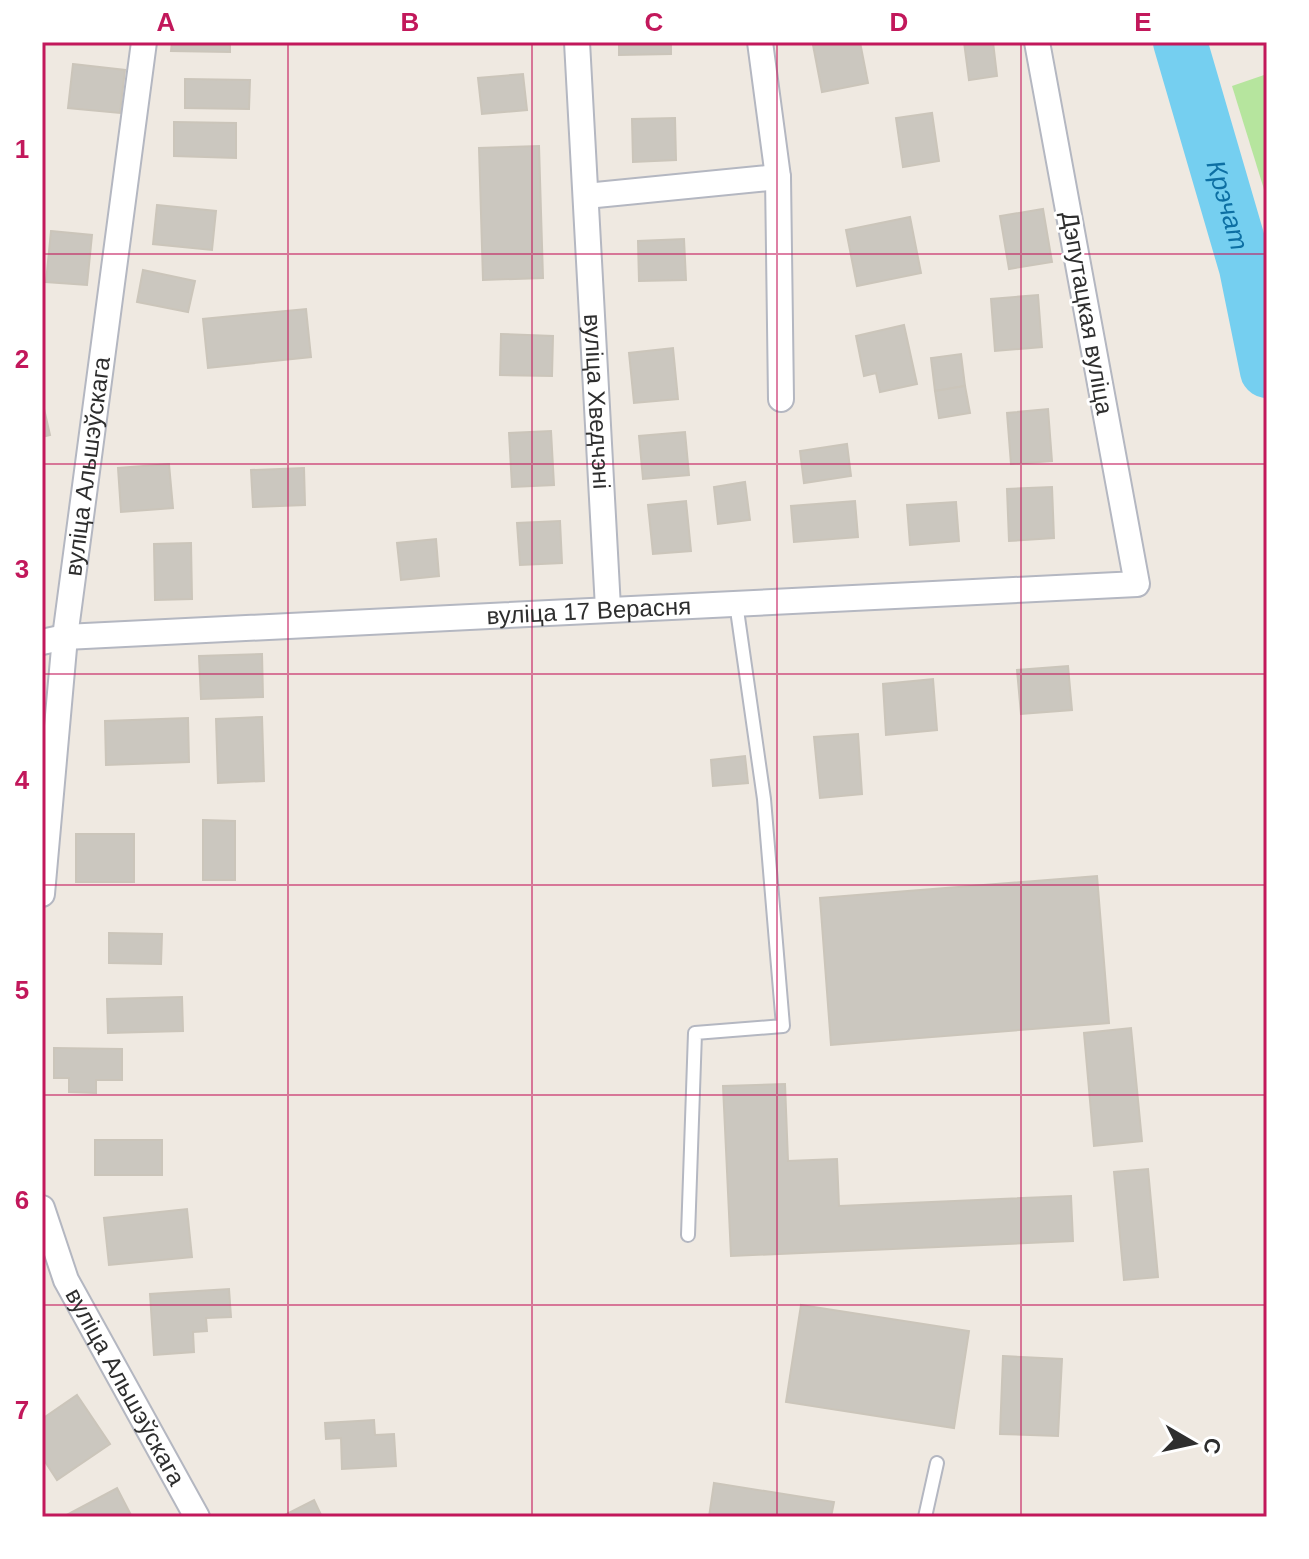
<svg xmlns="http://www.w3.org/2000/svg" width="1309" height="1559" font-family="Arial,sans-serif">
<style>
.green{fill:#b6e59e}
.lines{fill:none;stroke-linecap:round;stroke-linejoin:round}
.river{stroke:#75cff0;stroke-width:54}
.building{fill:#cbc7bf;stroke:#cbc5ba;stroke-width:2}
.lane-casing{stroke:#b4b7c1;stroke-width:16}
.street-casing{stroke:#b4b7c1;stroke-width:28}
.lane{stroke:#fff;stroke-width:12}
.street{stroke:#fff;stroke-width:24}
.grid{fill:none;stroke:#c2185b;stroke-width:2;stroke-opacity:0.55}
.labels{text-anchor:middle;stroke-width:6;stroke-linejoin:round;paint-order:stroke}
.street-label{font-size:24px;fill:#2e2e2e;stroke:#fff}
.water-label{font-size:26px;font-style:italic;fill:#0d6fa3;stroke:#fff}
.neatline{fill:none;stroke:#c2185b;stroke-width:3}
.grid-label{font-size:26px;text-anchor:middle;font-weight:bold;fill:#c2185b}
</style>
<rect width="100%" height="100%" fill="#efe9e1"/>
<path class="green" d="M1267 74V199L1232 86Z"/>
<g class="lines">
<path class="river" id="s1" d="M1180 42 1246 268 1267 371"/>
</g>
<g class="building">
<path d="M172 42H230V52L171 51Z"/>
<path d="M619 42H671V54L619 55Z"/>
<path d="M831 42H860L868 83 822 92 813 45Z"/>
<path d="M964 42H993L997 76 969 80Z"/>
<path d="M73 64 125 70 120 113 68 108Z"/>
<path d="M523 74 527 110 482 114 478 78Z"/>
<path d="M185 79 250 80 249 109 185 108Z"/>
<path d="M932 113 939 161 903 167 896 118Z"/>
<path d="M675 118 676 160 633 162 632 119Z"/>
<path d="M174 122 236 123V158L174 156Z"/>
<path d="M539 146 543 278 483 280 479 148Z"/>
<path d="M157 205 216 211 212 250 153 244Z"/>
<path d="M1043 209 1052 262 1009 269 1000 216Z"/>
<path d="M910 217 921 273 857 286 846 230Z"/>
<path d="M51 231 92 235 87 285 46 282Z"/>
<path d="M684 239 686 280 639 281 638 241Z"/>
<path d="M143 270 195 281 188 312 137 302Z"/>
<path d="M1038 295 1042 347 995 351 991 299Z"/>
<path d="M306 309 311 357 208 368 203 319Z"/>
<path d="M904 325 917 384 880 392 876 373 864 376 856 336Z"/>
<path d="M501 334 553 336 552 376 500 375Z"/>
<path d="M673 348 678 399 634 403 629 353Z"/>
<path d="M961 354 965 386 935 391 931 358Z"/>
<path d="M965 386 970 413 939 418 935 391Z"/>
<path d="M42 400 50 435 42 437Z"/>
<path d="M1048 409 1052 461 1011 464 1007 413Z"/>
<path d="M551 431 554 485 512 487 509 433Z"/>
<path d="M685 432 689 475 643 479 639 436Z"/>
<path d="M847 444 851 476 804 483 800 451Z"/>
<path d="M169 464 173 508 121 512 118 468Z"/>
<path d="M304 468 305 505 253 507 251 470Z"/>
<path d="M745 482 750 520 718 524 714 487Z"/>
<path d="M1052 487 1054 538 1009 541 1007 489Z"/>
<path d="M686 501 691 551 653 554 648 505Z"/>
<path d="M855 501 858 537 794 542 791 506Z"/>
<path d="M956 502 959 541 910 545 907 505Z"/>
<path d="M560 521 562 563 520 565 517 523Z"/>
<path d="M436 539 439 576 401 580 397 543Z"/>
<path d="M191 543 192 599 155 600 154 544Z"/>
<path d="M262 654 263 697 201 699 199 656Z"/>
<path d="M1068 666 1072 710 1021 714 1017 670Z"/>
<path d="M933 679 937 730 886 735 883 684Z"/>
<path d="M262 717 264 781 218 783 216 719Z"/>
<path d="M188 718 189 762 106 765 105 721Z"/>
<path d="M858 734 862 794 820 798 814 737Z"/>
<path d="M745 756 748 783 713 786 711 760Z"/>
<path d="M203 820 235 821V880H203Z"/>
<rect x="76" y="834" width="58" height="48"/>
<path d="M1097 876 1109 1023 831 1045 820 898Z"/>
<path d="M109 933 162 934 161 964 109 963Z"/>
<path d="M182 997 183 1031 108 1033 107 999Z"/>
<path d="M1131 1028 1142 1141 1094 1146 1084 1033Z"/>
<path d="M54 1048 122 1049V1080H96V1093L69 1092V1078H54Z"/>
<path d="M785 1084 788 1161 837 1159 839 1206 1071 1196 1073 1241 731 1256 723 1086Z"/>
<rect x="95" y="1140" width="67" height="35"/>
<path d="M1148 1169 1158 1277 1124 1280 1114 1172Z"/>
<path d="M187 1209 192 1257 109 1265 104 1218Z"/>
<path d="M229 1289 231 1317 206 1318 207 1331 193 1332 194 1352 154 1355 150 1294Z"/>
<path d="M801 1305 969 1331 954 1428 786 1402Z"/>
<path d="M1003 1356 1062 1359 1058 1436 1000 1434Z"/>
<path d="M77 1395 110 1444 57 1480 42 1457V1419Z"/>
<path d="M374 1420 375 1435 394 1434 396 1466 342 1469 341 1438 326 1439 325 1423Z"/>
<path d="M714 1483 834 1502 831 1517H709Z"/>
<path d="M117 1488 132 1517H63Z"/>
<path d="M314 1500 322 1517H281Z"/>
</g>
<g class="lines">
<g class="lane-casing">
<g id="lane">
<path d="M688 1235 695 1033 783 1026 764 799 736 603"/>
<path d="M925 1517 937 1463"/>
</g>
</g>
<g class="street-casing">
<g id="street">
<path id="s2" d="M577 42 608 608"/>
<path d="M778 177 781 399"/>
<path d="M586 196 778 177 760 42"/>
<path id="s3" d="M42 642 65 637 1137 584 1037 42"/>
<path id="s4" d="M42 894 65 637 144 42"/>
<path id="s5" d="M42 1208 66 1280 197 1517"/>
</g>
</g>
<use href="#lane" class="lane"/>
<use href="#street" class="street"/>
</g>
<path class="grid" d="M288 42V1517M532 42V1517M777 42V1517M1021 42V1517M42 254H1267M42 464H1267M42 674H1267M42 885H1267M42 1095H1267M42 1305H1267"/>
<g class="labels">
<g class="street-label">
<text transform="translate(1087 313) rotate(80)" y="8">Дэпутацкая вуліца</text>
<text dy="8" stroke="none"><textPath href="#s2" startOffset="360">вуліца Хведчэні</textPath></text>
<text dy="8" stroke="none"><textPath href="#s4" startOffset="430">вуліца Альшэўскага</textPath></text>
<text dy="8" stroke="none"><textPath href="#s3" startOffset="548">вуліца 17 Верасня</textPath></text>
<text dy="8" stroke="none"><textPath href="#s5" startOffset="198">вуліца Альшэўскага</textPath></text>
</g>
<g class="water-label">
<text dy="9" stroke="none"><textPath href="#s1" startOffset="170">Крэчат</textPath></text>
</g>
</g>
<rect width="1309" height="1559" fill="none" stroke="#ffffff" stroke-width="88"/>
<g transform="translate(1193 1443) rotate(99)" stroke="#ffffff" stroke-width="6" paint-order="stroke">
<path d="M0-6L14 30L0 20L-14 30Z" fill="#2e2e2e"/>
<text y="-12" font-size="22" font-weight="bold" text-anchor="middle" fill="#2e2e2e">С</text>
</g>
<rect x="44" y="44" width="1221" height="1471" class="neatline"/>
<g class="grid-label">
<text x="166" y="31">A</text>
<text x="410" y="31">B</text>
<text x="654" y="31">C</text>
<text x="899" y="31">D</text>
<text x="1143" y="31">E</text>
<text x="22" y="158">1</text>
<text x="22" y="368">2</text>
<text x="22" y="578">3</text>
<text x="22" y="789">4</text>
<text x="22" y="999">5</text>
<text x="22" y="1209">6</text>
<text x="22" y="1419">7</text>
</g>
</svg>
